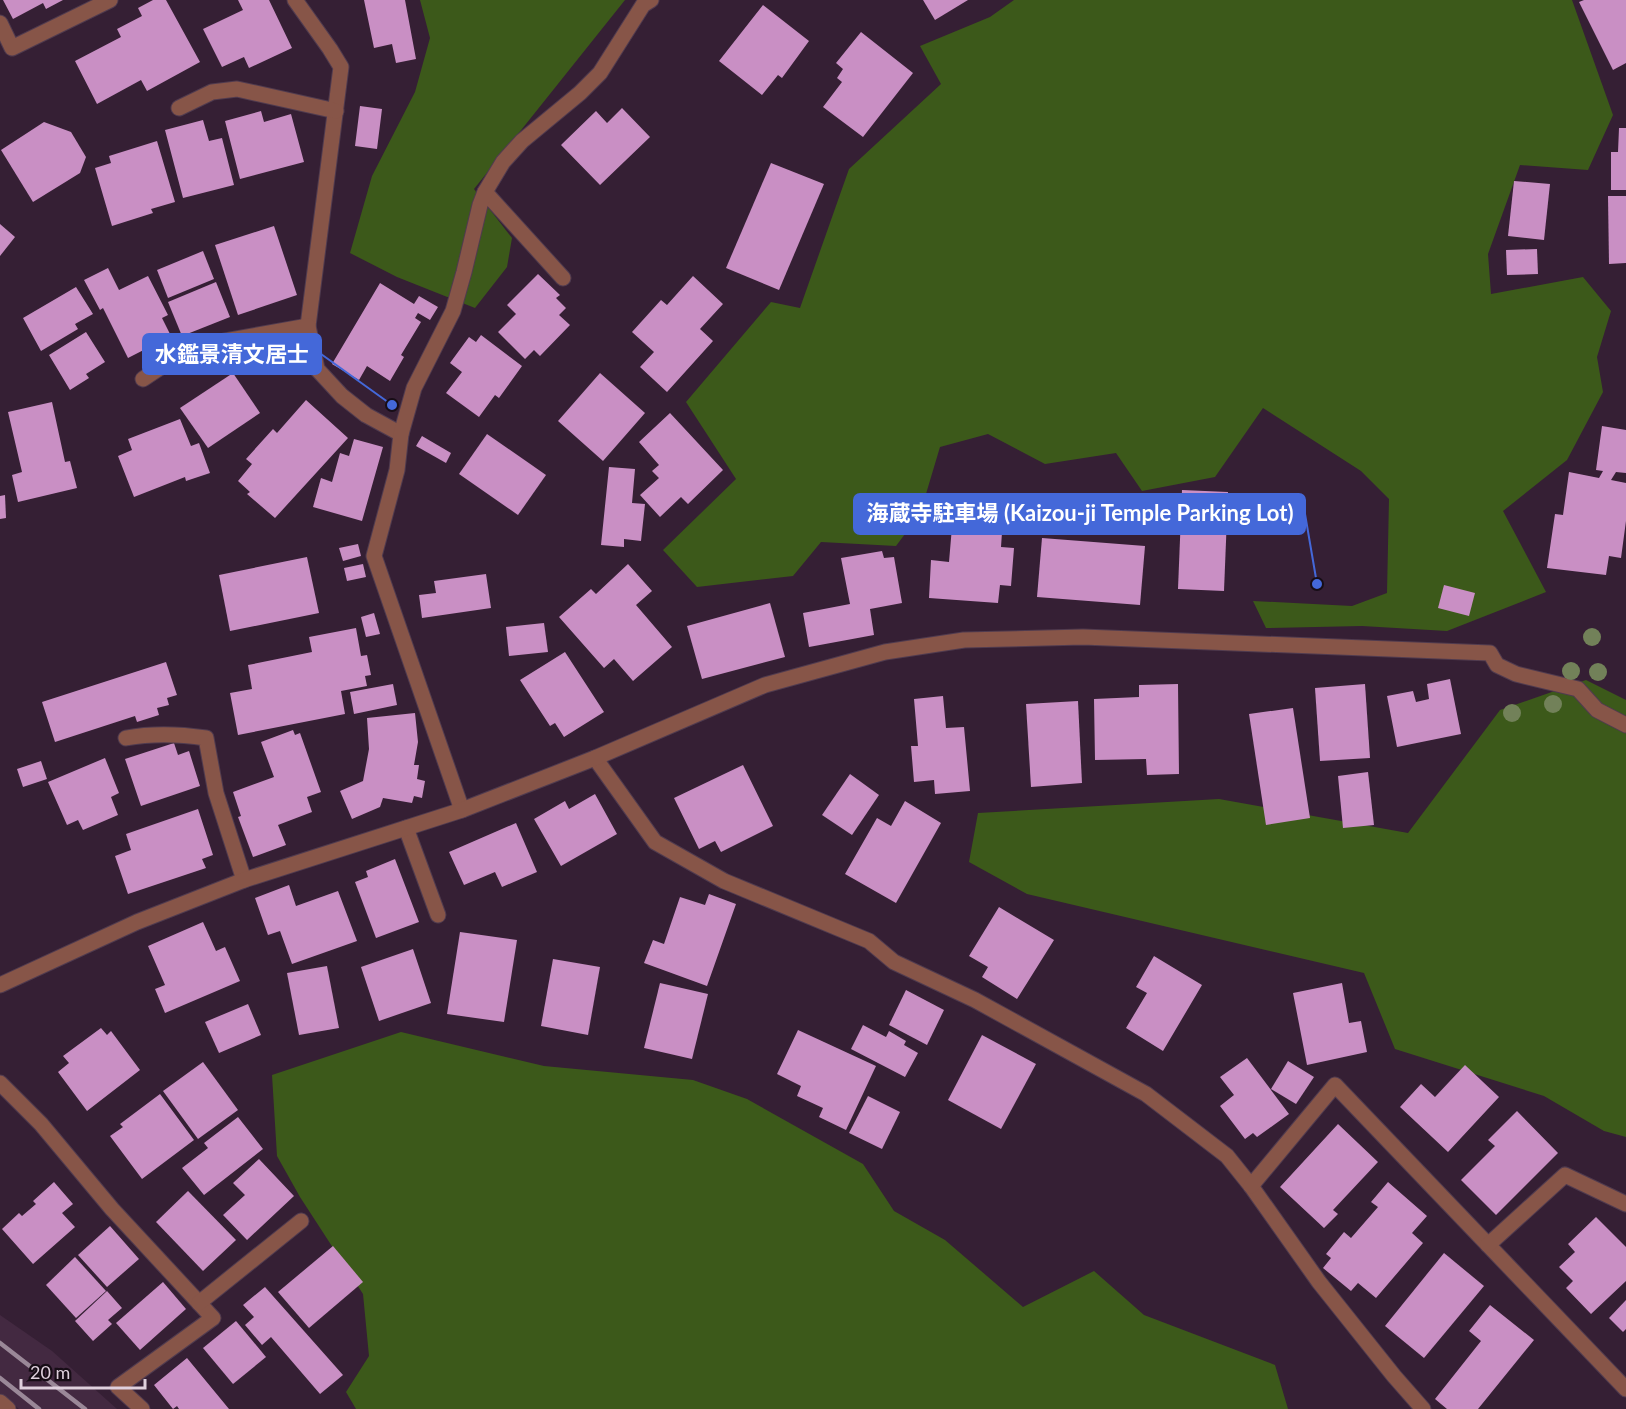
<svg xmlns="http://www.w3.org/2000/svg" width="1626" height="1409" font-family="Lato,'Noto Sans JP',sans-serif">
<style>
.built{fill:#432941}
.green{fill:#3c591a}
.building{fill:#c98fc4}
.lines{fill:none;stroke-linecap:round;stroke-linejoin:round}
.minor-casing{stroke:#503b4f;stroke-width:17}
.minor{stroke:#875548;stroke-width:15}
.rail{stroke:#9a8898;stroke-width:4.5}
.tree{fill:#728159}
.leader{fill:none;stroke:#4468d9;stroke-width:2}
.callout-dot{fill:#4468d9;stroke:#170d16;stroke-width:2}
.callout{fill:#4468d9;stroke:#4468d9;stroke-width:2}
.callout-label{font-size:22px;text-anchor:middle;font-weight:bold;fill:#fff}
</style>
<rect width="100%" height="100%" fill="#351f34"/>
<path class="built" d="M0 1315 52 1351 117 1409H19L0 1393Z"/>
<g class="green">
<path d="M420 0H625L474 189 512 238 507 267 475 308 397 277 350 253 372 176 415 92 430 38Z"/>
<path d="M1014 0H1572L1613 115 1588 170 1520 165 1488 254 1491 294 1583 277 1611 311 1597 357 1603 392 1567 460 1503 511 1546 592 1447 631 1362 626 1266 628 1253 601 1352 606 1387 593 1389 499 1361 471 1263 408 1215 477 1142 491 1116 453 1045 464 988 434 940 447 920 514 896 546 821 542 793 576 697 587 663 550 736 479 686 402 771 302 800 308 849 169 941 84 920 46 990 17Z"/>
<path d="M1586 680 1626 700V1137L1604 1131 1544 1096 1395 1049 1364 973 1027 894 969 862 978 813 1219 799 1408 833 1500 710Z"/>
<path d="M401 1032 544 1066 693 1080 747 1099 863 1164 894 1211 945 1240 1023 1307 1094 1271 1144 1315 1275 1365 1288 1409H356L346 1392 369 1356 363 1294 300 1197 277 1156 272 1075Z"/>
</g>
<g class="building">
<path d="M3 0H63L46 9 43 3 13 19Z"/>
<path d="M153 0H166L200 62 147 91 141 80 97 104 75 61 121 37 117 29 142 16 138 8Z"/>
<path d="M238 0H269L292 48 249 68 244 57 222 67 203 29 243 10Z"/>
<path d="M364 0H405L416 59 396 63 392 44 374 48Z"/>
<path d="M923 0H968L935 20Z"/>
<path d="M1584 0H1626V63L1613 70 1579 2Z"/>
<path d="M763 5 809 41 782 78 778 75 762 95 719 61Z"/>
<path d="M861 32 913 73 863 137 823 107 842 82 837 78 843 69 836 63Z"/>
<path d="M360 106 382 109 377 149 355 146Z"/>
<path d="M622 108 650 137 600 185 561 145 596 111 607 123Z"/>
<path d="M261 111 264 122 291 114 304 162 240 179 225 121Z"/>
<path d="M203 120 209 141 222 138 234 185 183 198 165 130Z"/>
<path d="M44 122 71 132 86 157 80 173 33 202 1 150Z"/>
<path d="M1619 128H1626V190H1611V152H1618Z"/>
<path d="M157 141 175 202 151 209 153 213 112 226 95 168 111 163 109 156Z"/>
<path d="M771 163 824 184 779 290 726 268Z"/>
<path d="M1514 181 1550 184 1544 240 1508 236Z"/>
<path d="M1608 196H1626V263L1609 264Z"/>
<path d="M0 224 15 237 0 256Z"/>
<path d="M274 226 297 295 238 315 215 245Z"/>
<path d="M1537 249 1538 274 1507 275 1506 250Z"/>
<path d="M203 251 214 279 168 298 157 270Z"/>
<path d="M108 268 119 290 148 276 168 315 162 318 171 336 128 358 103 308 100 310 84 280Z"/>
<path d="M538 274 560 295 556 298 566 308 559 315 570 325 540 356 534 350 525 359 498 332 516 314 507 305Z"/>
<path d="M693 276 723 304 700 329 713 341 667 392 640 367 654 352 632 332 661 300 667 305Z"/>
<path d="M216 282 230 317 182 336 168 302Z"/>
<path d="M380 283 414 304 419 296 438 307 430 320 418 313 415 318 421 322 401 355 404 357 390 381 367 366 359 380 332 364Z"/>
<path d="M76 287 93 314 75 324 78 329 41 351 23 318Z"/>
<path d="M86 332 105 362 86 374 89 378 70 390 49 355Z"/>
<path d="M481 335 522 366 499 398 495 395 479 417 446 393 462 372 450 363 469 337 476 342Z"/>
<path d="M233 373 260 413 208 448 180 408Z"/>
<path d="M600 373 645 413 603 461 558 421Z"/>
<path d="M306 400 348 438 275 518 247 494 250 492 238 481 252 464 246 459 273 429 277 433Z"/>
<path d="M52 402 65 462 70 461 77 488 18 502 12 475 22 472 8 412Z"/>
<path d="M670 413 723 470 688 504 681 497 660 517 640 495 659 478 652 471 659 465 639 442Z"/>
<path d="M180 419 191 446 199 443 210 473 186 481 185 477 134 497 118 456 132 450 128 439Z"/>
<path d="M1602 426 1626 430V473L1616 472 1611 480 1626 483V521L1621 558 1609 556 1606 575 1547 568 1555 514 1563 515 1569 472 1599 478 1603 471 1596 470Z"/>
<path d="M487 434 546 475 518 515 459 474Z"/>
<path d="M422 436 451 453 446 463 416 446Z"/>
<path d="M354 439 383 447 362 521 313 507 321 478 332 482 340 453 349 456Z"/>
<path d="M609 467 635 469 632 503 645 504 641 541 624 539V547L601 545Z"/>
<path d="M1182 490 1228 492 1224 591 1178 589Z"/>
<path d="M5 495 6 518 0 519V496Z"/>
<path d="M953 515 1003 518 1001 547 1014 548 1011 586 1000 585 998 603 929 598 931 560 949 562Z"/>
<path d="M1042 538 1145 546 1140 605 1037 597Z"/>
<path d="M358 544 361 556 343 561 339 548Z"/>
<path d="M882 551 884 558 894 557 902 603 870 609 874 635 809 647 803 613 850 604 841 558Z"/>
<path d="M307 557 319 613 230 631 219 575Z"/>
<path d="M363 564 366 577 347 581 344 568Z"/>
<path d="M628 564 652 591 636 605 672 647 633 681 614 659 604 668 559 617 591 589 596 594Z"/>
<path d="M486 574 491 608 422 618 419 595 436 593 434 581Z"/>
<path d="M1444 585 1475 593 1469 616 1438 608Z"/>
<path d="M770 603 785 657 702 679 687 626Z"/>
<path d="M374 613 380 634 366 637 361 617Z"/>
<path d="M544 623 548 652 509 656 506 627Z"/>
<path d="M356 628 361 656 367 655 371 675 365 676 367 686 341 691 345 714 238 735 230 693 252 689 248 665 312 652 309 637Z"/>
<path d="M565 652 604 712 564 737 555 723 550 726 520 680Z"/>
<path d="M166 662 177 695 167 698 169 705 157 708 159 715 137 722 135 716 55 742 42 702Z"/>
<path d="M1450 679 1461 734 1397 747 1387 696 1413 691 1416 702 1429 699 1427 684Z"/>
<path d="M393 684 397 705 354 714 350 692Z"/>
<path d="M1178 684 1179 774 1147 775 1146 759 1095 760 1094 699 1139 697V685Z"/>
<path d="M1365 684 1370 758 1320 761 1315 688Z"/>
<path d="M943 696 946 728 964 727 970 791 935 794 934 780 914 782 911 746H918L914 699Z"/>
<path d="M1078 701 1082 783 1031 787 1026 704Z"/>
<path d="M1293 708 1310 818 1266 825 1249 714Z"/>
<path d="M415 713 418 742 414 765H419L417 779 425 781 422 798 414 796 412 803 383 798 380 807 352 819 340 791 363 781 369 749 367 718Z"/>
<path d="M293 730 295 735 300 733 321 792 307 797 312 812 278 825 286 845 253 857 238 817 241 816 233 792 274 777 261 742Z"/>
<path d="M174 743 178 755 189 751 200 786 141 806 125 759Z"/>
<path d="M105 758 119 793 111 797 118 815 83 830 78 820 67 825 48 782Z"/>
<path d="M41 761 47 779 23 787 17 769Z"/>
<path d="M743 765 773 826 721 852 715 841 699 849 674 798Z"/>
<path d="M1368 772 1374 825 1343 828 1338 776Z"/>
<path d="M850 774 879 795 852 835 822 815Z"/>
<path d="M595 794 617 834 561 866 534 819 565 801 569 809Z"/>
<path d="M905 801 941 823 896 903 845 874 877 818 891 826Z"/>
<path d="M198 809 213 855 202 859 206 868 128 894 115 856 131 850 126 834Z"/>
<path d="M516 823 537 872 502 887 495 872 464 885 449 852Z"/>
<path d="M395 859 419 922 376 938 355 882 368 877 366 871Z"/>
<path d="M289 885 296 906 338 891 357 941 292 964 280 931 268 935 255 898Z"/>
<path d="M709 894 736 904 707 986 644 963 653 940 664 944 680 897 705 905Z"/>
<path d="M999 907 1054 940 1017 999 982 977 988 967 969 956Z"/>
<path d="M203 922 216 951 225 947 240 981 165 1013 155 989 165 985 148 946Z"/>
<path d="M460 932 517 940 504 1022 447 1014Z"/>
<path d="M413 949 431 1003 379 1021 361 967Z"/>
<path d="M1154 956 1202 985 1163 1051 1126 1028 1147 993 1136 987Z"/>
<path d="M553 959 600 967 588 1035 541 1026Z"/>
<path d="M327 966 339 1028 299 1035 287 973Z"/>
<path d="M660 983 708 994 692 1059 644 1048Z"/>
<path d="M1342 983 1349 1023 1361 1021 1367 1052 1307 1065 1293 993Z"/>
<path d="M906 990 944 1010 927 1045 889 1025Z"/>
<path d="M248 1004 261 1035 219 1053 205 1022Z"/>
<path d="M863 1025 886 1037 889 1031 906 1041 904 1045 918 1053 905 1077 851 1049Z"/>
<path d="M101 1028 107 1035 111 1031 140 1070 87 1111 58 1072 69 1063 63 1056Z"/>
<path d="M798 1030 876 1066 846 1130 819 1117 823 1108 797 1096 801 1086 777 1074Z"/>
<path d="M982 1035 1036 1064 1001 1129 948 1100Z"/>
<path d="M1247 1058 1289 1114 1257 1137 1253 1133 1245 1139 1220 1106 1234 1095 1220 1077Z"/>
<path d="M1288 1061 1314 1077 1296 1104 1271 1089Z"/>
<path d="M203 1062 238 1110 198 1139 163 1091Z"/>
<path d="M1465 1065 1499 1097 1448 1152 1400 1107 1421 1084 1435 1097Z"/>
<path d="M160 1094 194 1140 142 1179 110 1136 123 1127 120 1124Z"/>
<path d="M868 1096 900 1112 882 1149 849 1133Z"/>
<path d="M1517 1111 1558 1153 1496 1215 1461 1180 1495 1146 1488 1140Z"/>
<path d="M238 1117 263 1149 204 1195 182 1168 208 1148 204 1143Z"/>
<path d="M1338 1124 1378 1162 1333 1210 1338 1214 1324 1228 1280 1187Z"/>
<path d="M259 1159 294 1196 247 1240 223 1215 245 1195 233 1183Z"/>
<path d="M54 1182 73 1204 62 1213 75 1227 33 1264 2 1229 19 1213 22 1216 36 1204 33 1201Z"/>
<path d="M1388 1182 1427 1216 1412 1233 1423 1243 1376 1298 1358 1283 1351 1291 1323 1268 1331 1258 1326 1254 1344 1232 1351 1238 1378 1207 1371 1202Z"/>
<path d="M188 1191 236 1240 203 1271 156 1222Z"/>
<path d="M1596 1217 1626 1247V1281L1591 1314 1566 1288 1573 1281 1559 1267 1575 1252 1568 1244Z"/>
<path d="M110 1226 139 1259 107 1287 78 1255Z"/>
<path d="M333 1246 363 1282 309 1328 278 1292Z"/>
<path d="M1444 1253 1484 1286 1424 1358 1385 1326Z"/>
<path d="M75 1257 106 1291 76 1318 46 1285Z"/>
<path d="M163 1282 186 1309 140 1350 116 1323Z"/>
<path d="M265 1287 343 1375 320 1394 271 1337 262 1345 245 1325 254 1317 243 1305Z"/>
<path d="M107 1291 122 1308 108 1320 112 1324 93 1341 75 1321Z"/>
<path d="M1626 1300V1329L1623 1332 1609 1318Z"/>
<path d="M1490 1305 1534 1340 1478 1409H1447L1435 1399 1481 1341 1469 1331Z"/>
<path d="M236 1321 266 1357 233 1384 203 1348Z"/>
<path d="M187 1358 229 1409H179L177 1406 173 1409 154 1385Z"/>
</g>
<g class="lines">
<g class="minor-casing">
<g id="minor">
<path d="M295 0 330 49 341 67 308 326 317 369 342 396 366 415 401 434"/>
<path d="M0 23 12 48 110 0"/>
<path d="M179 108 212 92 237 89 336 111"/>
<path d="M485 192 563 278"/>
<path d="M143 379 191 347 308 326"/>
<path d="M126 738C153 733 179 734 206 738L216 793 244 880"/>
<path d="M595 758 655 842 724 881 869 941 894 962 975 1000 1146 1094 1227 1156 1251 1186 1319 1282 1394 1376 1423 1409"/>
<path d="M462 810 374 556 397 470 401 434 414 388 453 311 464 272 480 205 485 192 503 162 522 141 580 93 600 73 643 5 651 0"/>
<path d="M406 828 438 915"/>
<path d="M0 985 137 922 244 880 462 810 595 758 765 685 885 652 964 640 1083 637 1490 653 1497 665 1516 674 1578 689 1597 710 1626 725"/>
<path d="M0 1083 41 1124 112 1209 213 1318 118 1387 142 1409"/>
<path d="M1251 1186 1335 1085 1626 1389"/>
<path d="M1488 1245 1565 1175 1626 1204"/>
<path d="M199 1303 301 1221"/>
<path d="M0 1402 8 1409"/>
</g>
</g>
<use href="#minor" class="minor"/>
<g class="rail">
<path d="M0 1343 85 1409"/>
<path d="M0 1378 39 1409"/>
</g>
</g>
<g class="tree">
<circle cx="1592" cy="637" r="9"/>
<circle cx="1571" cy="671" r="9"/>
<circle cx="1598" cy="672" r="9"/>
<circle cx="1553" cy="704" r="9"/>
<circle cx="1512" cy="713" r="9"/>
</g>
<path class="leader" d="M392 405L321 354M1317 584L1305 514"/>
<g class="callout-dot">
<circle cx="392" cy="405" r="6"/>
<circle cx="1317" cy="584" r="6"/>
</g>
<g class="callout">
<rect x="143" y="334" width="178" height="40" rx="6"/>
<rect x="854" y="494" width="451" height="40" rx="6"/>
</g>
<g class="callout-label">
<text x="232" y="362">水鑑景清文居士</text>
<text x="1080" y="521">海蔵寺駐車場 (Kaizou-ji Temple Parking Lot)</text>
</g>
<path d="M21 1379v9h124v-9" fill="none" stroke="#dfd0dd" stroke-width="3"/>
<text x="30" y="1379" font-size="18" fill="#dfd0dd" stroke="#170d16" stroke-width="4.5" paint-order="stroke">20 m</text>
</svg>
